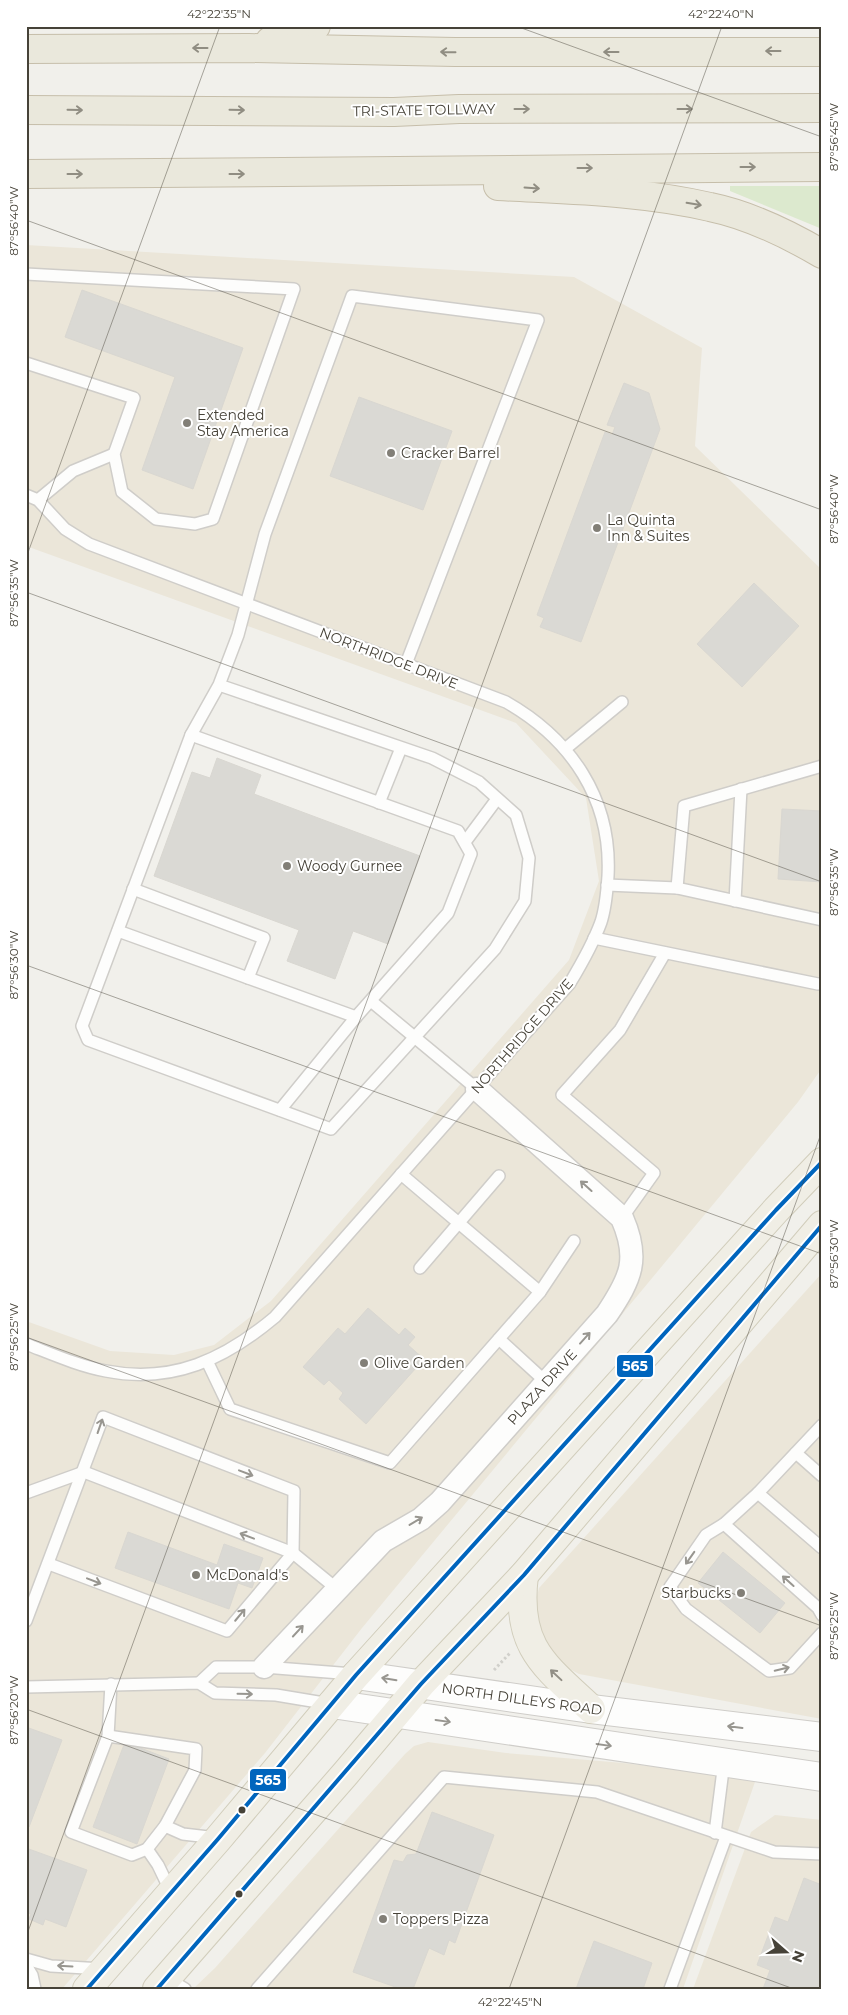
<svg xmlns="http://www.w3.org/2000/svg" width="848" height="2015" font-family="Montserrat,sans-serif">
<style>
.commercial{fill:#ebe6d9}
.green{fill:#dce9ce}
.building{fill:#dad9d4;stroke:#d9d7d1}
.lines{fill:none;stroke-linecap:round;stroke-linejoin:round}
.service-casing{stroke:#cfcdc9;stroke-width:14}
.minor-casing{stroke:#cfcdc9;stroke-width:25}
.tertiary-casing{stroke:#cfcdc9;stroke-width:30}
.primary-casing{stroke:#d1cdbb;stroke-width:30}
.motorway-casing{stroke:#c6beaa;stroke-width:30}
.path{stroke:#d1d0cb;stroke-width:3;stroke-dasharray:2.5 2.5;stroke-linecap:butt}
.service{stroke:#fdfdfc;stroke-width:11}
.minor{stroke:#fdfdfc;stroke-width:22}
.tertiary{stroke:#fdfdfc;stroke-width:28}
.primary{stroke:#f0eee5;stroke-width:28}
.motorway{stroke:#eae8dc;stroke-width:28}
.bus-1-casing{stroke:#fff;stroke-width:8}
.bus-1{stroke:#0065bd;stroke-width:4}
.oneway{stroke:#908d82}
.oneway2{stroke:#989690}
.oneway3{stroke:#928f86}
.ticks{fill:none;stroke:#464238;stroke-width:1;stroke-opacity:0.45}
.poi-dot{fill:#827f77;stroke:#fff;stroke-width:2}
.bus-dot{fill:#464238;stroke:#fff;stroke-width:2}
.labels{text-anchor:middle;stroke-width:4;stroke-linejoin:round;paint-order:stroke}
.street-label{font-size:14px;fill:#464238;stroke:#fff}
.poi-label{font-size:14px;fill:#464238;stroke:#fff;text-anchor:start}
.line-badge{stroke:#fff;stroke-width:2}
.badge-label{font-size:14px;text-anchor:middle;font-weight:bold;fill:#fff}
.neatline{fill:none;stroke:#464238;stroke-width:2}
.ticks-label{font-size:12px;text-anchor:middle;fill:#464238}
</style>
<rect width="100%" height="100%" fill="#f1f0eb"/>
<g class="commercial">
<path d="M26 245 574 277 702 348 695 446 822 570V1068L798 1102 362 1628 265 1753 62 1989H26V1321L110 1351 174 1355 214 1345 271 1301 569 960 599 881 586 798 516 723 26 546Z"/>
<path d="M822 1273V1719L579 1674 560 1664 552 1655 536 1622 535 1604 539 1588Z"/>
<path d="M428 1742 506 1753 623 1763 756 1779 683 1989H193L215 1968 405 1754 414 1746Z"/>
<path d="M775 1815 822 1820V1989H693L751 1832Z"/>
</g>
<path class="green" d="M730 186H822V229L730 191Z"/>
<g class="building">
<path d="M82 290 243 348 193 489 142 470 175 377 65 337Z"/>
<path d="M624 383 649 393 660 429 581 642 540 627 544 618 537 615 605 432 612 435 615 427 607 425Z"/>
<path d="M359 397 452 431 423 510 330 476Z"/>
<path d="M754 583 799 626 742 687 697 644Z"/>
<path d="M217 758 261 775 254 794 420 856 388 944 353 931 335 979 287 961 299 930 154 876 192 772 210 778Z"/>
<path d="M782 809 822 811V882L778 879Z"/>
<path d="M368 1308 399 1335 405 1328 415 1337 408 1345 424 1359 366 1424 339 1399 343 1393 329 1380 324 1385 303 1367 338 1328 345 1334Z"/>
<path d="M128 1532 217 1565 224 1544 263 1558 252 1588 238 1583 229 1609 115 1568Z"/>
<path d="M723 1552 785 1603 760 1633 698 1583Z"/>
<path d="M26 1727 62 1740 29 1827 26 1826Z"/>
<path d="M125 1742 169 1759 137 1844 93 1827Z"/>
<path d="M432 1812 494 1835 455 1943 449 1940 444 1955 429 1948 413 1989H401L353 1972 394 1860 403 1862 407 1855 416 1854Z"/>
<path d="M26 1848 87 1870 66 1927 45 1919 43 1925 29 1919 31 1914 26 1912Z"/>
<path d="M804 1878 822 1885V1989H763L770 1970 757 1965 775 1917 788 1922Z"/>
<path d="M594 1941 652 1963 643 1989H576Z"/>
</g>
<g class="lines">
<g class="service-casing">
<g id="service">
<path d="M26 274 294 289 213 519 195 524 156 519 122 492 114 454 134 398 26 363"/>
<path d="M26 495 38 500 65 529 89 544 506 702C571 739 612 799 608 876 607 891 606 907 601 922 593 944 582 963 570 983L275 1317C225 1359 173 1384 106 1371 79 1366 52 1354 26 1344"/>
<path d="M38 500 73 471 114 454"/>
<path d="M219 685 432 758 479 782 516 815 529 858 525 901 495 949 331 1129 88 1040 82 1026 191 735 219 685 238 635 265 534 352 296 538 320 406 664"/>
<path d="M191 735 458 831 471 854 448 913 356 1017 280 1110"/>
<path d="M565 749 622 702"/>
<path d="M379 803 401 748"/>
<path d="M465 842 497 799"/>
<path d="M607 885 677 888 822 920"/>
<path d="M677 888 684 806 822 766"/>
<path d="M133 889 264 938 248 978"/>
<path d="M735 901 741 789"/>
<path d="M118 931 356 1017"/>
<path d="M594 938 818 984"/>
<path d="M371 1001 477 1089"/>
<path d="M401 1174 540 1292"/>
<path d="M622 1218 654 1173 562 1095 620 1030 665 953"/>
<path d="M420 1268 499 1176"/>
<path d="M499 1339 546 1382"/>
<path d="M207 1361 230 1409 390 1463 540 1292 574 1241"/>
<path d="M822 1425 758 1493 724 1524 706 1535 670 1587 686 1609 769 1671 790 1668 822 1633"/>
<path d="M796 1453 822 1476"/>
<path d="M26 1493 84 1472 293 1553 337 1589"/>
<path d="M758 1493 822 1548"/>
<path d="M724 1524 818 1608 822 1615"/>
<path d="M26 1621 103 1417 294 1491 293 1553 227 1631 49 1564"/>
<path d="M199 1683 216 1667H264L353 1674"/>
<path d="M26 1687 199 1683 215 1693 276 1695 330 1704"/>
<path d="M108 1736 196 1749 195 1770 165 1826 147 1849 132 1855 71 1832 108 1736 111 1684"/>
<path d="M165 1826 183 1834 217 1838"/>
<path d="M715 1833 724 1762"/>
<path d="M147 1849 158 1865 171 1892"/>
<path d="M26 1959 51 1966 103 1969"/>
<path d="M26 1965 32 1975 35 1989"/>
<path d="M167 1978 185 1989"/>
<path d="M257 1989 444 1777 597 1792 774 1852 822 1854"/>
<path d="M670 1989 726 1837"/>
</g>
</g>
<g class="minor-casing">
<path id="minor" d="M264 1667 383 1541 421 1519 440 1502 607 1314C631 1278 640 1259 622 1218L477 1089"/>
</g>
<g class="tertiary-casing">
<g id="tertiary">
<path d="M356 1675 591 1709 822 1737"/>
<path d="M332 1704 822 1777"/>
</g>
</g>
<g class="primary-casing">
<g id="primary">
<path d="M524 1575C515 1647 544 1665 591 1709"/>
<path d="M87 1989 218 1839 356 1675 776 1210 822 1162"/>
<path d="M157 1989 346 1773 421 1684 524 1575 822 1225"/>
</g>
</g>
<g class="motorway-casing">
<g id="motorway">
<path d="M270 41 316 26"/>
<path d="M26 49 249 48 455 52H822"/>
<path d="M26 110 394 112 459 109 822 108"/>
<path d="M26 174C291 174 557 168 822 167"/>
<path d="M498 186C568 190 641 191 710 207 749 215 788 234 822 254"/>
</g>
</g>
<path class="path" d="M494 1670 510 1653"/>
<use href="#service" class="service"/>
<use href="#minor" class="minor"/>
<use href="#tertiary" class="tertiary"/>
<use href="#primary" class="primary"/>
<use href="#motorway" class="motorway"/>
<g class="bus-1-casing">
<g id="bus-1">
<path d="M87 1989 218 1839 356 1675 776 1210 822 1162"/>
<path d="M157 1989 421 1684 524 1575 822 1225"/>
</g>
</g>
<use href="#bus-1" class="bus-1"/>
</g>
<defs><path id="oneway-shaft" d="M-6 0H5M1.5-3L5.5 0L1.5 3" fill="none" stroke-width="1.6" stroke-linecap="round" stroke-linejoin="round" transform="scale(1.25)"/></defs>
<g class="oneway">
<use href="#oneway-shaft" transform="translate(200 48) rotate(180)"/>
<use href="#oneway-shaft" transform="translate(773 51) rotate(-180)"/>
<use href="#oneway-shaft" transform="translate(448 52) rotate(-179)"/>
<use href="#oneway-shaft" transform="translate(611 52) rotate(180)"/>
<use href="#oneway-shaft" transform="translate(522 109)"/>
<use href="#oneway-shaft" transform="translate(685 109)"/>
<use href="#oneway-shaft" transform="translate(75 110) rotate(1)"/>
<use href="#oneway-shaft" transform="translate(237 110) rotate(1)"/>
<use href="#oneway-shaft" transform="translate(748 167)"/>
<use href="#oneway-shaft" transform="translate(585 168)"/>
<use href="#oneway-shaft" transform="translate(75 174)"/>
<use href="#oneway-shaft" transform="translate(237 174)"/>
<use href="#oneway-shaft" transform="translate(532 188) rotate(4)"/>
<use href="#oneway-shaft" transform="translate(694 204) rotate(9)"/>
</g>
<g class="oneway2">
<use href="#oneway-shaft" transform="translate(586 1186) rotate(-138)"/>
<use href="#oneway-shaft" transform="translate(585 1338) rotate(-48)"/>
<use href="#oneway-shaft" transform="translate(100 1426) rotate(-71)"/>
<use href="#oneway-shaft" transform="translate(246 1473) rotate(21)"/>
<use href="#oneway-shaft" transform="translate(416 1521) rotate(-31)"/>
<use href="#oneway-shaft" transform="translate(247 1536) rotate(-159)"/>
<use href="#oneway-shaft" transform="translate(690 1558) rotate(125)"/>
<use href="#oneway-shaft" transform="translate(94 1581) rotate(21)"/>
<use href="#oneway-shaft" transform="translate(788 1581) rotate(-138)"/>
<use href="#oneway-shaft" transform="translate(240 1615) rotate(-50)"/>
<use href="#oneway-shaft" transform="translate(298 1631) rotate(-47)"/>
<use href="#oneway-shaft" transform="translate(782 1669) rotate(-13)"/>
<use href="#oneway-shaft" transform="translate(389 1679) rotate(-171)"/>
<use href="#oneway-shaft" transform="translate(245 1694) rotate(1)"/>
<use href="#oneway-shaft" transform="translate(443 1721) rotate(8)"/>
<use href="#oneway-shaft" transform="translate(735 1727) rotate(-173)"/>
<use href="#oneway-shaft" transform="translate(604 1745) rotate(8)"/>
<use href="#oneway-shaft" transform="translate(65 1966) rotate(-177)"/>
</g>
<use class="oneway3" href="#oneway-shaft" transform="translate(556 1675) rotate(-137)"/>
<path class="ticks" d="M516 26 822 137M26 220 822 510M26 558 220 26M26 592 822 882M26 965 822 1254M26 1337 822 1626M26 1709 794 1989M26 1937 722 26M509 1989 822 1131"/>
<g class="poi-dot">
<circle cx="187" cy="423" r="5"/>
<circle cx="391" cy="453" r="5"/>
<circle cx="597" cy="528" r="5"/>
<circle cx="287" cy="866" r="5"/>
<circle cx="364" cy="1363" r="5"/>
<circle cx="196" cy="1575" r="5"/>
<circle cx="741" cy="1593" r="5"/>
<circle cx="383" cy="1919" r="5"/>
</g>
<g class="bus-dot">
<circle cx="242" cy="1810" r="4.5"/>
<circle cx="239" cy="1894" r="4.5"/>
</g>
<g class="labels">
<g class="street-label">
<text transform="translate(424 110) rotate(-1)" y="5">TRI-STATE TOLLWAY</text>
<text transform="translate(389 658) rotate(21)" y="5">NORTHRIDGE DRIVE</text>
<text transform="translate(522 1036) rotate(-49)" y="5">NORTHRIDGE DRIVE</text>
<text transform="translate(542 1387) rotate(-48)" y="5">PLAZA DRIVE</text>
<text transform="translate(522 1699) rotate(8)" y="5">NORTH DILLEYS ROAD</text>
</g>
<g class="poi-label">
<text x="197" y="420">Extended<tspan x="197" dy="16">Stay America</tspan></text>
<text x="401" y="458">Cracker Barrel</text>
<text x="607" y="525">La Quinta<tspan x="607" dy="16">Inn &amp; Suites</tspan></text>
<text x="297" y="871">Woody Gurnee</text>
<text x="374" y="1368">Olive Garden</text>
<text x="206" y="1580">McDonald's</text>
<text x="731" y="1598" text-anchor="end">Starbucks</text>
<text x="393" y="1924">Toppers Pizza</text>
</g>
</g>
<g class="line-badge">
<rect x="616" y="1354" width="38" height="24" rx="5" fill="#0065bd"/>
<rect x="249" y="1768" width="38" height="24" rx="5" fill="#0065bd"/>
</g>
<g class="badge-label">
<text x="635" y="1371">565</text>
<text x="268" y="1785">565</text>
</g>
<rect width="848" height="2015" fill="none" stroke="#ffffff" stroke-width="55"/>
<g transform="translate(786 1952) rotate(110)" stroke="#ffffff" stroke-width="4" paint-order="stroke">
<path d="M0-4L9 19L0 12L-9 19Z" fill="#464238"/>
<text y="-8" font-size="14" font-weight="bold" text-anchor="middle" fill="#464238">N</text>
</g>
<rect x="28" y="28" width="792" height="1960" class="neatline"/>
<g class="ticks-label">
<text x="219" y="18">42°22'35"N</text>
<text x="721" y="18">42°22'40"N</text>
<text transform="translate(834 137) rotate(-90)" y="4">87°56'45"W</text>
<text transform="translate(14 221) rotate(-90)" y="4">87°56'40"W</text>
<text transform="translate(834 509) rotate(-90)" y="4">87°56'40"W</text>
<text transform="translate(14 593) rotate(-90)" y="4">87°56'35"W</text>
<text transform="translate(834 882) rotate(-90)" y="4">87°56'35"W</text>
<text transform="translate(14 965) rotate(-90)" y="4">87°56'30"W</text>
<text transform="translate(834 1254) rotate(-90)" y="4">87°56'30"W</text>
<text transform="translate(14 1337) rotate(-90)" y="4">87°56'25"W</text>
<text transform="translate(834 1626) rotate(-90)" y="4">87°56'25"W</text>
<text transform="translate(14 1710) rotate(-90)" y="4">87°56'20"W</text>
<text x="510" y="2006">42°22'45"N</text>
</g>
</svg>
